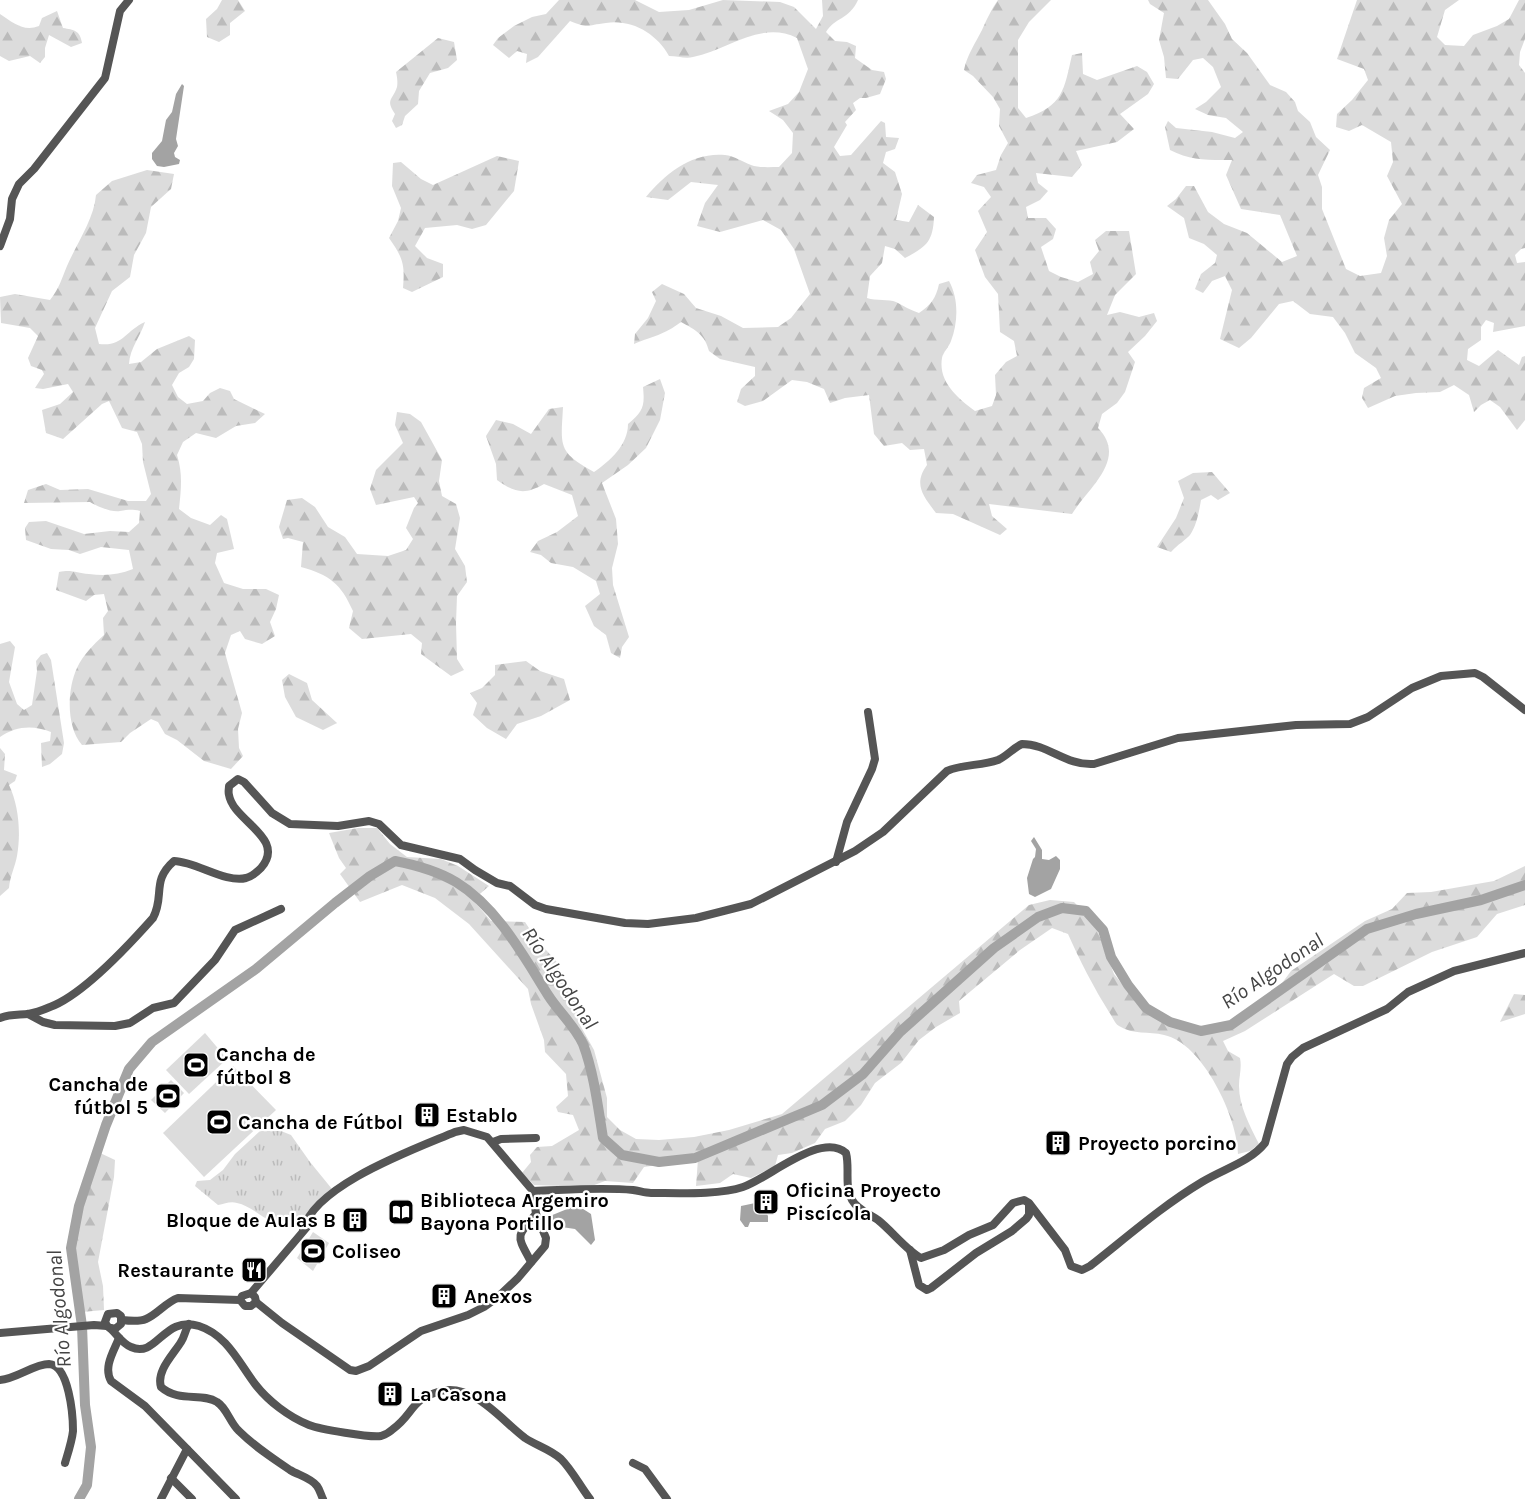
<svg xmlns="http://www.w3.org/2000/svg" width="1525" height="1499" font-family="Karla,sans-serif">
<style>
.grass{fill:url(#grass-tufts)}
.forest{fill:url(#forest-firs)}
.green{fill:#dcdcdc}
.water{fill:#a3a3a3}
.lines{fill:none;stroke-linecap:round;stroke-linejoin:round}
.river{stroke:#a3a3a3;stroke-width:10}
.street{stroke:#555;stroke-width:8}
.labels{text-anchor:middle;stroke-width:4.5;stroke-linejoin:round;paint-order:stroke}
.poi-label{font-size:20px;font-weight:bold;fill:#000;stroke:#fff;text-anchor:start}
.water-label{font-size:21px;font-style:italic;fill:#444;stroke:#fff}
</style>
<defs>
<pattern id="grass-tufts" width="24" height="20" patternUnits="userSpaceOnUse" patternTransform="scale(1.5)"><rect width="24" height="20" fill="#dcdcdc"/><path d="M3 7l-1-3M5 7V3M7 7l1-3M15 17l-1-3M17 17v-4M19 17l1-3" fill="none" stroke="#bbb"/></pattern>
<pattern id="forest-firs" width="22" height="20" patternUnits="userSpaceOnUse" patternTransform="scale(1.5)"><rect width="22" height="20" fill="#dcdcdc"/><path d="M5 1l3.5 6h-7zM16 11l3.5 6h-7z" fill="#bbb"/></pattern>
</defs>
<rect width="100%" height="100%" fill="#fff"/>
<path class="grass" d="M260 1131H281L291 1135 310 1162 332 1189 298 1227C277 1234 257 1207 237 1203 230 1201 225 1204 218 1205L195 1186 197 1181 210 1180 223 1170 235 1154Z"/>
<g class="forest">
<path d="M222 0H238L245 11 230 23V35L219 42 207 37 206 19 217 9Z"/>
<path d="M559 0H635L659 12 689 10 723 0 780 2 794 7 816 29 823 16 822 0H858C849 20 835 17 826 32L835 41 847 42 856 46 855 58 872 70 884 72 886 79 880 94 866 98H860L853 103 856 110 845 122 847 125 834 147 840 156 851 155 881 121 885 123 886 137 899 138 895 149 886 152 883 163 895 172 902 194 896 220 909 222 918 205 934 217C933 242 926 247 905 258L895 249 885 246 882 263 870 276 867 298C876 301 889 299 896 302 904 306 910 310 919 313 931 305 936 298 939 284L949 281C959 299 958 323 951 341 949 347 943 352 942 358 938 382 958 398 975 411L992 406 996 395 995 375 1006 362 1017 356 1014 341 1000 332 998 294 985 277 975 250 987 232 978 211 991 197 984 187 971 183 977 175 996 170 1001 155 1008 143 999 126 1000 109 993 97 973 76 964 70C967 55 975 44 982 30 987 19 991 10 998 0H1051L1029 22 1018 40V108L1026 118C1063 106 1064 90 1072 55L1082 53 1083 74 1097 80 1137 66 1147 72 1154 84 1148 94 1120 114 1134 129 1117 142 1076 151 1082 165 1072 177 1036 173 1038 183 1048 191 1040 200 1026 207 1028 218H1046L1056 229 1053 239 1041 247 1049 271 1061 277 1078 282 1093 274 1090 262 1099 251 1095 240 1106 231H1129L1136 274 1115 295 1107 315 1120 312 1139 317 1154 313 1157 321 1145 336 1128 352 1135 362 1125 392 1117 403 1102 414 1098 428C1128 459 1089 487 1072 514L989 504 992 516 1007 529 1000 535 953 514 936 513C923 496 913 484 927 465L924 449 910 450 902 443 884 446 874 434 869 395 845 398 830 403 824 389 807 382 792 380 763 401 745 406 737 402 741 389 755 376V367L720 359 709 351C705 335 696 330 681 322 664 335 653 336 634 344L635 334 648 318 656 301 652 292 662 284 684 294 696 308 721 316 743 328 778 327 791 318 810 294 794 249 781 230 763 220 720 232 697 226 705 203 718 185 691 182 668 200 646 197C666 173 692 152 725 155 734 156 743 162 751 165 759 168 770 167 779 167L792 153 793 133 783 120 769 111 788 104 799 92 808 69 797 38C761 20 728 50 693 57 686 59 677 56 669 56 657 34 632 19 606 23 587 25 589 29 570 21L538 57 526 63 527 54 517 51 509 58 493 45 498 38 514 26 532 17 546 14Z"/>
<path d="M1148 0H1208L1225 24 1232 39 1247 53 1270 85 1286 92 1295 102 1298 111 1310 122 1316 137 1330 150 1318 175 1322 187V209L1346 269 1360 276 1381 273 1387 256 1384 238 1389 220 1402 204 1387 176 1393 162 1391 142 1362 125 1349 131 1336 127 1337 114 1352 100 1368 80 1364 69 1337 59 1357 0H1459L1445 10 1437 37 1445 45 1464 46 1473 35 1497 26 1509 19 1519 0H1525V39L1520 52 1519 65 1525 73V248L1521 249 1515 255 1517 263 1525 262V326L1493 332 1494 323 1486 320 1481 327V340L1468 349 1467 360 1479 366 1498 350 1519 365 1522 357 1525 356V420L1517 430 1500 407 1490 400 1481 405 1474 412 1469 395 1454 385 1440 392 1416 393 1395 396 1368 408 1362 398 1364 388 1381 378 1376 368 1355 353 1345 333 1333 317 1310 314 1293 301 1279 304 1251 338 1239 348 1220 339 1232 290 1225 276 1212 281 1203 293 1195 289 1201 274 1215 263 1217 255 1204 244 1189 238 1184 218 1167 206 1176 199 1186 186H1194L1208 212 1224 224 1247 233 1282 262 1297 256 1280 215 1241 209 1226 175 1232 160C1209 160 1191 161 1170 150L1165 127 1168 121 1176 128 1212 132 1235 138 1243 132 1226 118 1208 115 1195 109 1206 102 1221 87 1213 67 1203 58 1193 60 1178 79 1166 78 1164 57 1159 40 1164 13 1150 4Z"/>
<path d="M57 11 63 28C74 30 80 30 82 43L71 47 49 35 45 48V57L40 63 30 56 9 61 0 56V14C13 23 24 32 39 26L42 18Z"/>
<path d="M438 38 454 42 457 60 448 68 430 73 419 91 418 104 405 116 402 125 396 128 392 121 395 114C385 99 393 100 397 87 398 83 397 76 396 72Z"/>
<path d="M497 156 519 161 514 191 486 225 472 229 457 225 425 228 415 246 427 258 443 264V277L412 292 403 288C405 264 403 258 389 238L398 221 401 208 392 186 393 163 401 162 421 179 433 185Z"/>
<path d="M147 170 174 174 171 189 151 207 146 233 134 255 130 277 112 291 95 328 99 344C123 347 125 331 145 322 140 337 130 348 129 364L141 362 157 349 189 336 195 340 194 359 189 367 179 373 172 385 178 397 187 404 203 401 210 393 220 388 230 391 234 399 265 414 255 423 236 426 216 438 196 433 183 442 177 455C183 474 181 489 179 509L191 518 210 525 221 515 227 519 234 549 217 553 215 563 224 583 243 589H266L279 595 276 609 270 622 275 636 262 644 245 639 240 631 231 635 225 653 242 713 238 729 239 748 243 756 231 769 204 761 177 740 165 734 158 722 151 719 130 733 121 742 82 745C66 727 67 689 77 668 83 655 93 645 104 635L103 618 108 611 104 594 94 595 86 601 56 590 59 572C72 569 76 573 89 574 105 576 118 575 133 569L129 550 101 547 80 554 69 550 51 549 26 540 25 528 29 522 46 521 84 534 110 531 129 532 139 523 140 511C131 509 128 510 120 511 113 513 96 506 90 502L24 503 28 490 46 484 60 490 88 489 128 501H146L151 494 143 462 142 444 137 432 122 428 109 401 102 404 63 439 46 433 42 410 60 404 73 392 68 384 43 389 35 388 44 374 42 370 31 366 28 358 38 336 30 328 1 323 0 297 15 294 50 300C60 287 61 280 67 266 77 243 94 219 96 195L112 181Z"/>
<path d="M660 379 665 393 660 420 646 448 628 465 602 483 616 519 618 544 612 568 613 585 629 637 622 647 620 658 611 653 606 635 594 626 585 606 600 594 596 581 573 567 551 563 541 555 530 552 538 541 557 532 578 516 572 495 544 484C525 495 515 493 497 480L496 464 486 436 496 420 513 424 531 434 549 409 563 407C561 446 557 452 594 472 610 461 628 445 628 424 643 411 645 407 643 387Z"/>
<path d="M397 412 410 414 421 422 431 440 442 460 439 481 442 496 456 504 460 518 455 549 465 566 467 582 457 596 456 623 457 659 464 670 451 676 421 654 422 643 411 634 362 639 349 628 353 611C341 584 330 575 301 567L303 542 288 538 283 539 279 527 287 500 302 498 315 507 328 527 345 537 357 554 388 556 406 550 413 539 406 528 414 508 418 503 414 497 376 505 370 489 376 470 403 443 395 425Z"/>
<path d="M1212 472 1230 493 1218 500 1211 495 1201 500C1199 511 1197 525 1190 535 1187 539 1177 545 1171 552L1157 547 1176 518 1184 498 1178 481 1193 473Z"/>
<path d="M10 641 15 647 9 682 17 704 24 710 32 705 37 671 36 661 41 655 47 653 51 660 64 743 62 754 50 764 42 767 41 743 50 741 51 732C33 725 16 726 0 737V644Z"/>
<path d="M526 661 540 671 564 679 570 700 541 716 517 724 506 739 487 728 473 715 477 703 470 693 482 688 495 675V665Z"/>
<path d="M289 674 307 683 312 700 337 723 323 730 296 717 285 697 282 680Z"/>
<path d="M0 748 5 754 4 770 17 775 15 781 9 785C19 806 21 833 17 856 15 867 10 876 9 888L0 896Z"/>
<path d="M358 828H377L390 844 407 857 441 859 458 866 489 886 473 900 491 921 525 922 537 940 556 961 567 989 576 1004 580 1025 594 1050 607 1098V1117L620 1130 636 1139 659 1140 694 1137 729 1130 782 1114 1029 905 1050 900 1074 902 1095 924 1114 974 1138 1004 1170 1024 1201 1032 1232 1026 1268 1002 1291 971 1365 921 1392 909 1407 893 1431 892 1494 881 1525 866V905L1497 914 1477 937 1432 952 1363 986H1354L1334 974 1245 1031 1223 1041 1228 1051 1240 1058C1242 1068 1239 1076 1239 1086 1239 1106 1250 1126 1259 1144L1250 1151 1238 1154C1238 1119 1203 1043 1164 1035 1149 1031 1133 1035 1119 1026 1115 1024 1112 1016 1109 1012 1093 986 1080 961 1068 934L1052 928 1020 950 959 1001 960 1013 936 1027 919 1040 901 1063 875 1083 861 1105 845 1121 825 1129 815 1143 792 1153 778 1155 775 1166 751 1178 733 1174 720 1183 696 1186 698 1159 644 1167 633 1183 605 1181 589 1187 534 1185 522 1173 531 1162 530 1155 537 1147 552 1146 579 1130 573 1115 558 1112 556 1107 568 1096 566 1074 545 1052 544 1040 531 1004 528 989 469 924 435 898 402 885 360 902 340 874 346 868 339 858 329 833Z"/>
<path d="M1514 994 1525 995V1014L1500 1022Z"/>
<path d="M98 1152 115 1160 114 1177 98 1262 103 1286 104 1310 82 1312 72 1248 80 1206Z"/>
</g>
<g class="green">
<path d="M205 1033 227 1059 189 1094 166 1070Z"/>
<path d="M233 1066 276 1110 204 1177 163 1133Z"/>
<path d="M171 1080 184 1093 165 1113 151 1100Z"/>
<path d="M313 1232 329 1243 313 1271 297 1258Z"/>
</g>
<g class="water">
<path d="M182 84 184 86 176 139 178 146 174 153 175 157 180 160 179 164 164 167 157 166 152 159V153L162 141 166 120 172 112 176 94Z"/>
<path d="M1034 837 1042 850V859L1049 860 1056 856 1060 860V869L1051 889 1035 897 1029 894 1027 878 1033 859 1035 857 1036 849 1031 841Z"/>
<path d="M760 1202 768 1216V1222H750L748 1227H745L740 1220 741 1206Z"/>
<path d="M572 1207H580L591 1214 595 1240 591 1245 575 1229 555 1226 550 1221V1216Z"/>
</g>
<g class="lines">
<path class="river" d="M79 1499 87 1485 91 1447 85 1405 82 1326 71 1248 79 1206 106 1125 129 1069 152 1042 256 969 335 903 370 876 395 861C416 865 437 871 456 882 497 907 523 955 548 995 558 1011 575 1026 583 1044 594 1073 598 1107 603 1138L622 1155 659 1162 695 1158 822 1105 863 1074 900 1032 994 948 1038 917 1062 908 1086 911 1103 930 1111 957 1128 985 1146 1008 1170 1022 1201 1031 1231 1025 1367 929 1416 914 1481 900 1525 885"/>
<g class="street">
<path d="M0 246 10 219 12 199 19 184 34 169 105 78 120 11 129 0"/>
<path d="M836 862 847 822 872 769 875 759 868 712"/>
<path d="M28 1014 43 1022 55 1025 115 1026 130 1023 153 1008 174 1003 215 960 235 930 281 909"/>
<path d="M0 1018C10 1014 18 1015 28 1014 35 1013 43 1010 50 1007 83 995 129 945 153 918 165 896 151 881 174 861 197 862 225 883 246 878 252 877 257 872 261 868 287 838 233 821 229 795 228 792 229 789 229 786L238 779 244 782 272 813 290 824 338 826 369 821 379 824 401 845 460 859 475 870 497 883 510 886 535 905 546 909 625 923 648 924 696 918 751 904 855 851 883 832 947 771C963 764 981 766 998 760 1007 756 1013 748 1022 744 1048 744 1066 766 1094 764L1178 738 1296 725 1350 724 1368 717 1412 688 1441 676 1475 673 1483 677 1525 710"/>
<path d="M493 1142 501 1139 536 1138"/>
<path d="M533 1191C566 1190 600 1187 633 1190 640 1191 645 1193 651 1193 677 1193 720 1195 743 1187 768 1179 821 1131 846 1153 850 1168 844 1186 852 1200 857 1209 869 1214 878 1220 892 1231 907 1251 921 1258L944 1250 969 1235 993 1225 1013 1203 1024 1200 1029 1203 1065 1250 1071 1266 1082 1270 1090 1266C1127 1237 1162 1206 1202 1182 1223 1169 1250 1162 1265 1143L1287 1064 1292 1057 1303 1048 1387 1009 1408 992 1454 971 1525 953"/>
<path d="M910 1250 919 1285 927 1290 931 1288 976 1253 1012 1231 1026 1219 1029 1215V1204"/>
<path d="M531 1262C517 1235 515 1238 536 1214"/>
<path d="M251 1293 255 1297 256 1302 282 1323 350 1370 356 1371 369 1366 421 1331 468 1315 484 1307 498 1297 518 1278 545 1246 546 1238 536 1214 533 1191 487 1137 464 1130 455 1132C415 1149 314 1185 303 1230"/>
<path d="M240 1300 242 1296 251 1293 307 1227"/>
<path d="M122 1320C130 1321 139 1322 146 1319 158 1314 166 1302 178 1298L240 1300 245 1306H251L256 1302"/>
<path d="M189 1324C185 1330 185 1336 181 1342 173 1355 156 1371 161 1387 179 1403 202 1392 217 1402 227 1408 230 1423 239 1431 254 1446 272 1458 290 1470 298 1475 311 1478 317 1486 320 1490 321 1495 323 1499"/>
<path d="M111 1328 115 1329 121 1324V1316L117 1313 108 1314 105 1322 107 1326C116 1332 121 1343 131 1347 157 1359 163 1315 199 1326 227 1335 239 1363 255 1384 268 1401 289 1417 309 1425 319 1429 371 1438 381 1436 384 1435 390 1432 393 1429 414 1414 410 1399 441 1391 474 1383 502 1421 525 1438 537 1446 550 1449 561 1459 572 1470 580 1486 590 1499"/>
<path d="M0 1333 94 1325 107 1326"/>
<path d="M119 1338C114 1351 103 1367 111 1381L145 1406 236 1499"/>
<path d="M0 1380C16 1379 34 1364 49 1364 69 1365 73 1415 73 1431 72 1441 68 1453 65 1463"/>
<path d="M633 1463 645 1469 667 1499"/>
<path d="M171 1478 192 1499"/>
<path d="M161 1499 187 1449"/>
</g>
</g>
<defs>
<g id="stadium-square" transform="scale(1.35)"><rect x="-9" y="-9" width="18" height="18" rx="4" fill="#000" stroke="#fff"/><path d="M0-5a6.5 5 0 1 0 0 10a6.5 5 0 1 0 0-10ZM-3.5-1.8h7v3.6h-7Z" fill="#fff"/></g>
<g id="building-square" transform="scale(1.35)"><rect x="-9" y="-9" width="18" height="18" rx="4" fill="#000" stroke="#fff"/><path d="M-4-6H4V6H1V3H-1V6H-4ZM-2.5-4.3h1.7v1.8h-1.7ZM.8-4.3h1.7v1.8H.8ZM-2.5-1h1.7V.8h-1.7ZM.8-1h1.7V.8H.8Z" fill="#fff"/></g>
<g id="library-square" transform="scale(1.35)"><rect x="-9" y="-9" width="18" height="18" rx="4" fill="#000" stroke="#fff"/><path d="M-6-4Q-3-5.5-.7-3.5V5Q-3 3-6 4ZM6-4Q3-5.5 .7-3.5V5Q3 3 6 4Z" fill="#fff"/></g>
<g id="restaurant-square" transform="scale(1.35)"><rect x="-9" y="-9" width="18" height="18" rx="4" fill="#000" stroke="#fff"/><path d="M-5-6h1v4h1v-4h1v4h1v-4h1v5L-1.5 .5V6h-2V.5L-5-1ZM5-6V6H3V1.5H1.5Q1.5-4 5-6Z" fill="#fff"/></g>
</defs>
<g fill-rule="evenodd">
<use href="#stadium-square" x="196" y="1065"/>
<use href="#stadium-square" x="168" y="1096"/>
<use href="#building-square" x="427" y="1115"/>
<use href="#stadium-square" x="219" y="1122"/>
<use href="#building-square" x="1058" y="1143"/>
<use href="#building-square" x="766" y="1202"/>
<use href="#library-square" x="401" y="1212"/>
<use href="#building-square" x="355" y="1220"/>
<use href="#stadium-square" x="313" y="1251"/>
<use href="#restaurant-square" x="254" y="1270"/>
<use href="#building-square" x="444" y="1296"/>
<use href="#building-square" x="390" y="1394"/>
</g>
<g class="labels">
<g class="poi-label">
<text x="216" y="1061">Cancha de<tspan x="216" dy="23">fútbol 8</tspan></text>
<text x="148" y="1091" text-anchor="end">Cancha de<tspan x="148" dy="23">fútbol 5</tspan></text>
<text x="446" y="1122">Establo</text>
<text x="238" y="1129">Cancha de Fútbol</text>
<text x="1078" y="1150">Proyecto porcino</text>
<text x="786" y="1197">Oficina Proyecto<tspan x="786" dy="23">Piscícola</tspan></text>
<text x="420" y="1207">Biblioteca Argemiro<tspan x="420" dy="23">Bayona Portillo</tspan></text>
<text x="336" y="1227" text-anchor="end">Bloque de Aulas B</text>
<text x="332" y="1258">Coliseo</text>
<text x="234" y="1277" text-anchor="end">Restaurante</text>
<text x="464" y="1303">Anexos</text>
<text x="410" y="1401">La Casona</text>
</g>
<g class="water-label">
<text transform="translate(1272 971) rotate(-34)" y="7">Río Algodonal</text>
<text transform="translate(560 978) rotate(56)" y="7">Río Algodonal</text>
<text transform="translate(59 1309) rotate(-95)" y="7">Río Algodonal</text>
</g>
</g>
</svg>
